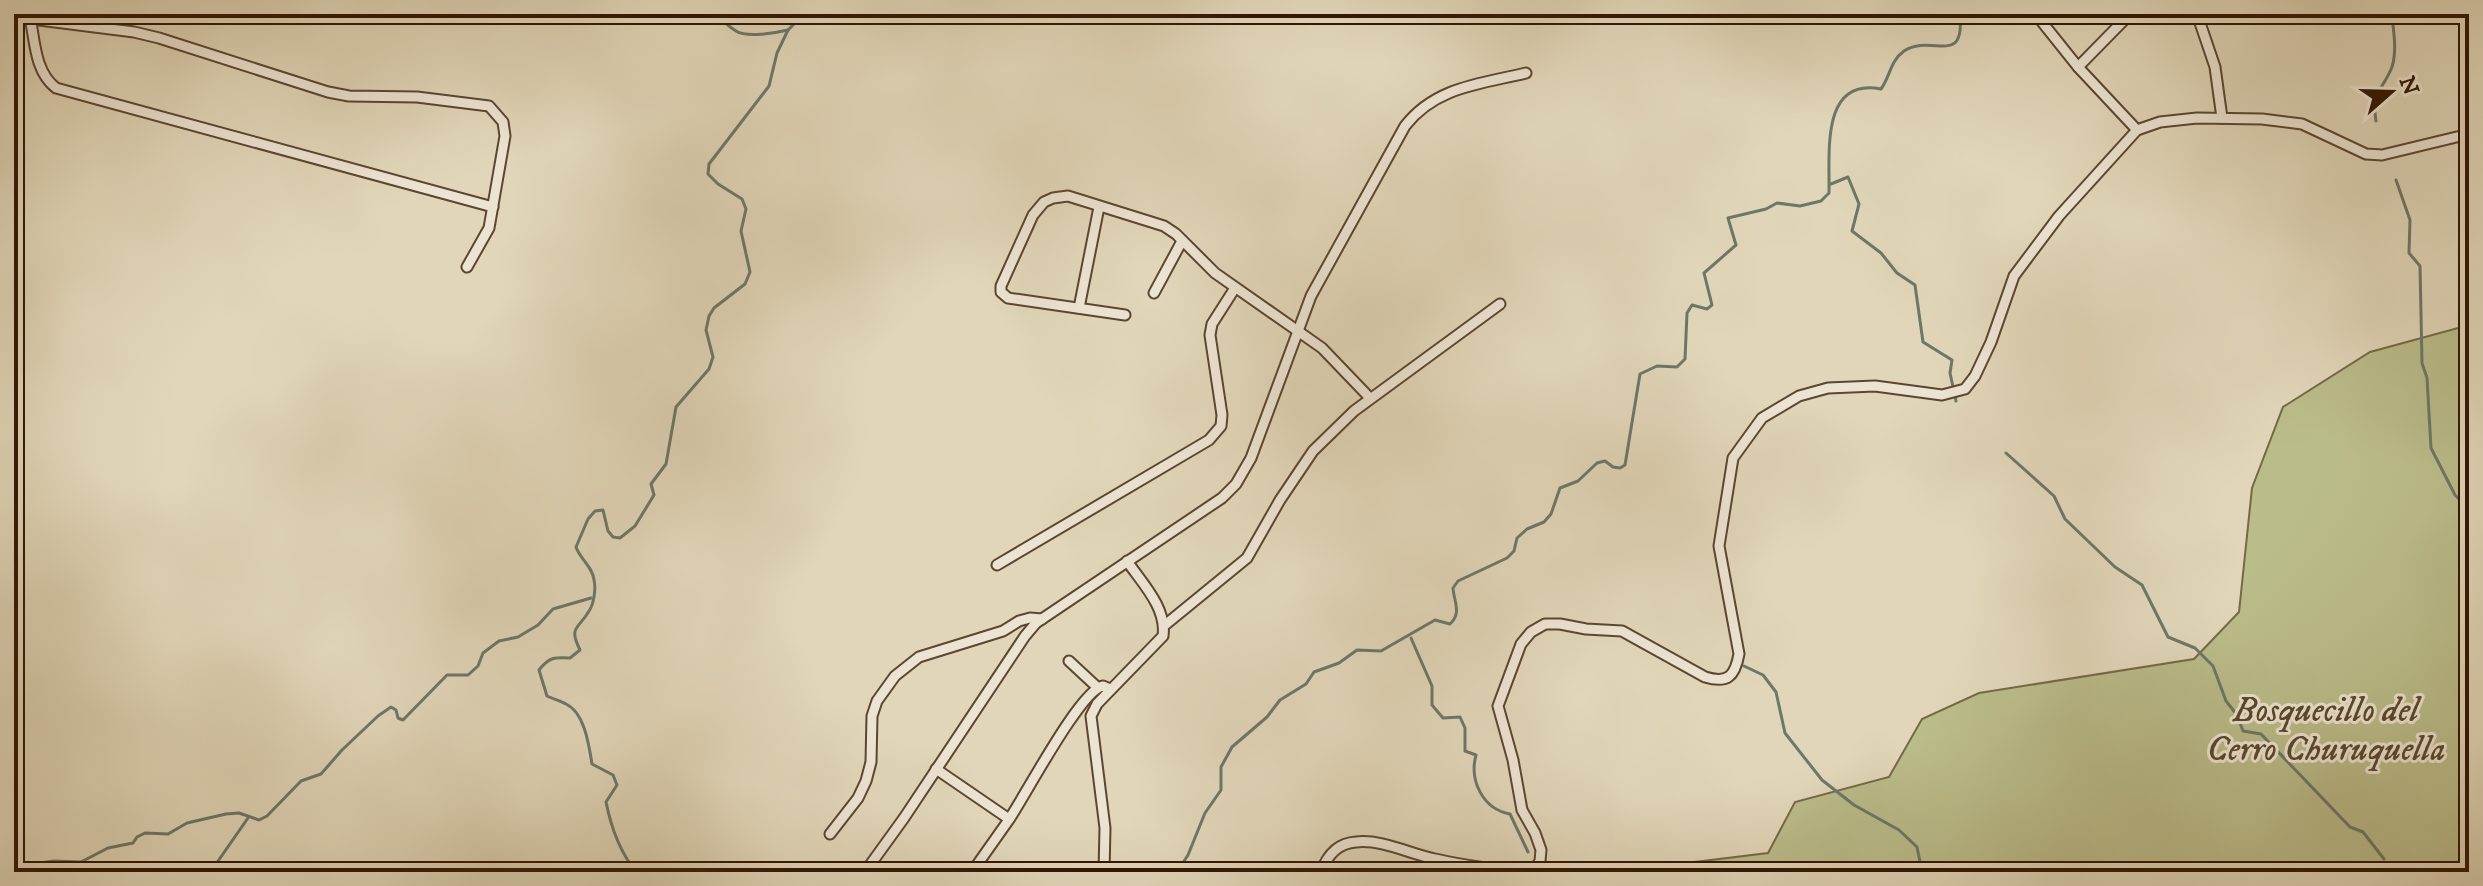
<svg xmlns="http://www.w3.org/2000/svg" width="2483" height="886" font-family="'IM FELL DW Pica',serif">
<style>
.green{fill:#babc8a;stroke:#756946;stroke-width:2}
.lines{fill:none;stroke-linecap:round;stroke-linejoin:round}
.stream{stroke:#6c7868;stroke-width:3}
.street-casing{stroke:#5c4630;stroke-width:13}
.street{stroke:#ece4d2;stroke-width:9}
.labels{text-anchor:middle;stroke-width:6;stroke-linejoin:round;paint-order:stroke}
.park-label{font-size:34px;font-style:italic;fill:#59482c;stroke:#ece4d2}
</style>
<rect width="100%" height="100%" fill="#e1d6b9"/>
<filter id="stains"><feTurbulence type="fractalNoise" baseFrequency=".0025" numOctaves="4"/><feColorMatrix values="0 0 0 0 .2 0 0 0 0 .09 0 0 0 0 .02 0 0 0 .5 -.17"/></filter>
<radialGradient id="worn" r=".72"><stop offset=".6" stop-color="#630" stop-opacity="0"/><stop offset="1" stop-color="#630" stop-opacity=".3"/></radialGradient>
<path class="green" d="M2469 325V872H1627L1629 870 1768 853 1795 802 1889 777 1922 719 1979 693 2194 659 2239 612 2252 488 2283 407 2370 352Z"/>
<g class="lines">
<g class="stream">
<path d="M709 14C722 16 725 25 736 31 747 38 775 33 788 30"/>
<path d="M2376 121C2371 91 2383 90 2392 67 2397 52 2394 28 2391 14"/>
<path d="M2396 180 2410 220 2409 253 2420 266 2422 363 2427 378 2431 448 2455 495 2469 509"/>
<path d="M1831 184 1848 177 1859 204 1852 231 1881 253 1897 273 1915 285 1923 342 1952 360 1950 373 1956 401"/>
<path d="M2006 453 2054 496 2065 519 2115 567 2142 585 2168 637 2195 648 2213 666 2226 701 2237 715 2243 731 2261 734 2350 827 2363 832 2384 859"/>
<path d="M1411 638 1432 686V705L1443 718 1460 717 1465 728V751L1476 755C1469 781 1483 809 1510 814L1528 852"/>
<path d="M1744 666 1763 675 1776 692 1785 733 1822 780 1854 805 1899 830 1917 847 1922 872"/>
<path d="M14 870 26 865 54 861 81 862 108 848 133 843 137 837 145 833 168 834 187 823 226 814 239 813 259 820 267 816 301 781 321 774 342 750 378 716 391 707 396 710 398 718 403 720 447 675H468L478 666 483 653 499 641 518 637 538 625 553 609 591 598"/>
<path d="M214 872 216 864 248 818"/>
<path d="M636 872C620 852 611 827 606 802L617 785 613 775 592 764C589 746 585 713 566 704 561 701 553 699 547 696L539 670C549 657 555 657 570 658L580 650C568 626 579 629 589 611 594 604 596 588 594 580 593 567 580 559 576 547L588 519 595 511 603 510 608 531 613 537 620 538 635 526 654 495 651 484 666 464 676 407 709 369 713 357 706 330 709 316 714 308 745 284 750 272 741 231 746 209 742 199 718 184 708 174 709 164 769 86 777 53 788 30 804 14"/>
<path d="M1177 872 1188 855 1205 813 1221 790V767L1232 747 1267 717 1280 700 1306 684 1314 672 1339 663 1357 650 1381 651 1435 620 1450 624C1462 613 1454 602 1453 588L1458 581 1507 558 1514 551 1517 538 1527 529 1544 522 1551 514 1560 488 1578 481 1597 463 1605 461 1613 467 1620 468 1625 465 1640 374 1657 366 1677 367 1685 359 1687 313 1692 305 1707 309 1712 305 1704 273 1736 245 1728 218 1766 209 1777 203 1800 206 1821 201 1829 193C1830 154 1820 77 1881 89 1890 77 1890 61 1904 51 1932 33 1965 68 1960 14"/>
</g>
<g class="street-casing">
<g id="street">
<path d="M2051 14 2042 22 2078 67 2137 130"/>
<path d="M2197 14 2215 67 2222 118"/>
<path d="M30 17C35 42 35 72 56 88L493 207"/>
<path d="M31 19 134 32 159 38 328 92 349 96 417 97 489 106 503 122 505 136 489 228 467 267"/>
<path d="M2078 67 2130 14"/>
<path d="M1154 293 1182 241"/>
<path d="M1079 308 1099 207"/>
<path d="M1125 315 1008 298 1001 292V286L1033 215 1044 202 1053 198 1068 196 1164 226 1176 234 1215 273 1322 348 1370 398"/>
<path d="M997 565 1209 440 1221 426 1222 415 1210 335 1212 324 1235 288"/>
<path d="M1165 625 1247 558 1280 500 1313 451 1354 411 1500 304"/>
<path d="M1069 661 1097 687"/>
<path d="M936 769 1009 819"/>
<path d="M830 834 858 798 866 781 871 762 872 716 877 701 895 676 919 657 1003 631 1019 621 1030 618 1042 619"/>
<path d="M865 872 904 818 1025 636 1036 623 1222 498 1236 484 1251 458 1311 296 1405 126C1435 87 1480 84 1526 73"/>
<path d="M972 872C984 855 996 838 1008 821 1024 798 1081 689 1103 686L1110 689"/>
<path d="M1104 872 1105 828 1091 716 1097 704 1163 636C1167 608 1142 583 1127 561"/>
<path d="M1321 872C1327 856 1338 843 1356 842 1382 839 1410 854 1435 859 1461 865 1488 868 1514 872"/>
<path d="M1527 872 1534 870 1540 861 1541 850 1535 833 1522 810 1513 760 1498 706 1521 644 1531 632 1545 624H1560L1586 629 1622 631 1705 677C1728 684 1735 676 1739 654L1719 546 1733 458 1762 418 1799 396 1828 388 1875 386 1942 395 1965 389 1975 376 1991 342 2014 276 2059 216 2137 130 2160 122 2197 118 2262 119 2302 124 2366 154 2382 155 2469 134"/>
</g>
</g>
<use href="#street" class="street"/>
</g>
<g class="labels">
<g class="park-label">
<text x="2326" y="721">Bosquecillo del<tspan x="2326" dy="39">Cerro Churuquella</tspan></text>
</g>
</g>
<rect width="2483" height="886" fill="none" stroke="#e1d6b9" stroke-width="48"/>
<rect x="16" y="16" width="2451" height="854" fill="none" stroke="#301603" stroke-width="4"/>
<rect x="24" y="24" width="2435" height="838" fill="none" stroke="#301603" stroke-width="2"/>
<g transform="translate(2391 92) rotate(70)" stroke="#ece4d2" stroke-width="6" paint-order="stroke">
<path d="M0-6L14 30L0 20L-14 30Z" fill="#301603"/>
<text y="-12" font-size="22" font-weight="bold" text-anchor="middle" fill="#301603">N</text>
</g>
<rect width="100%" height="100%" filter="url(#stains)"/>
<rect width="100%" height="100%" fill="url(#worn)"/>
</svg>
